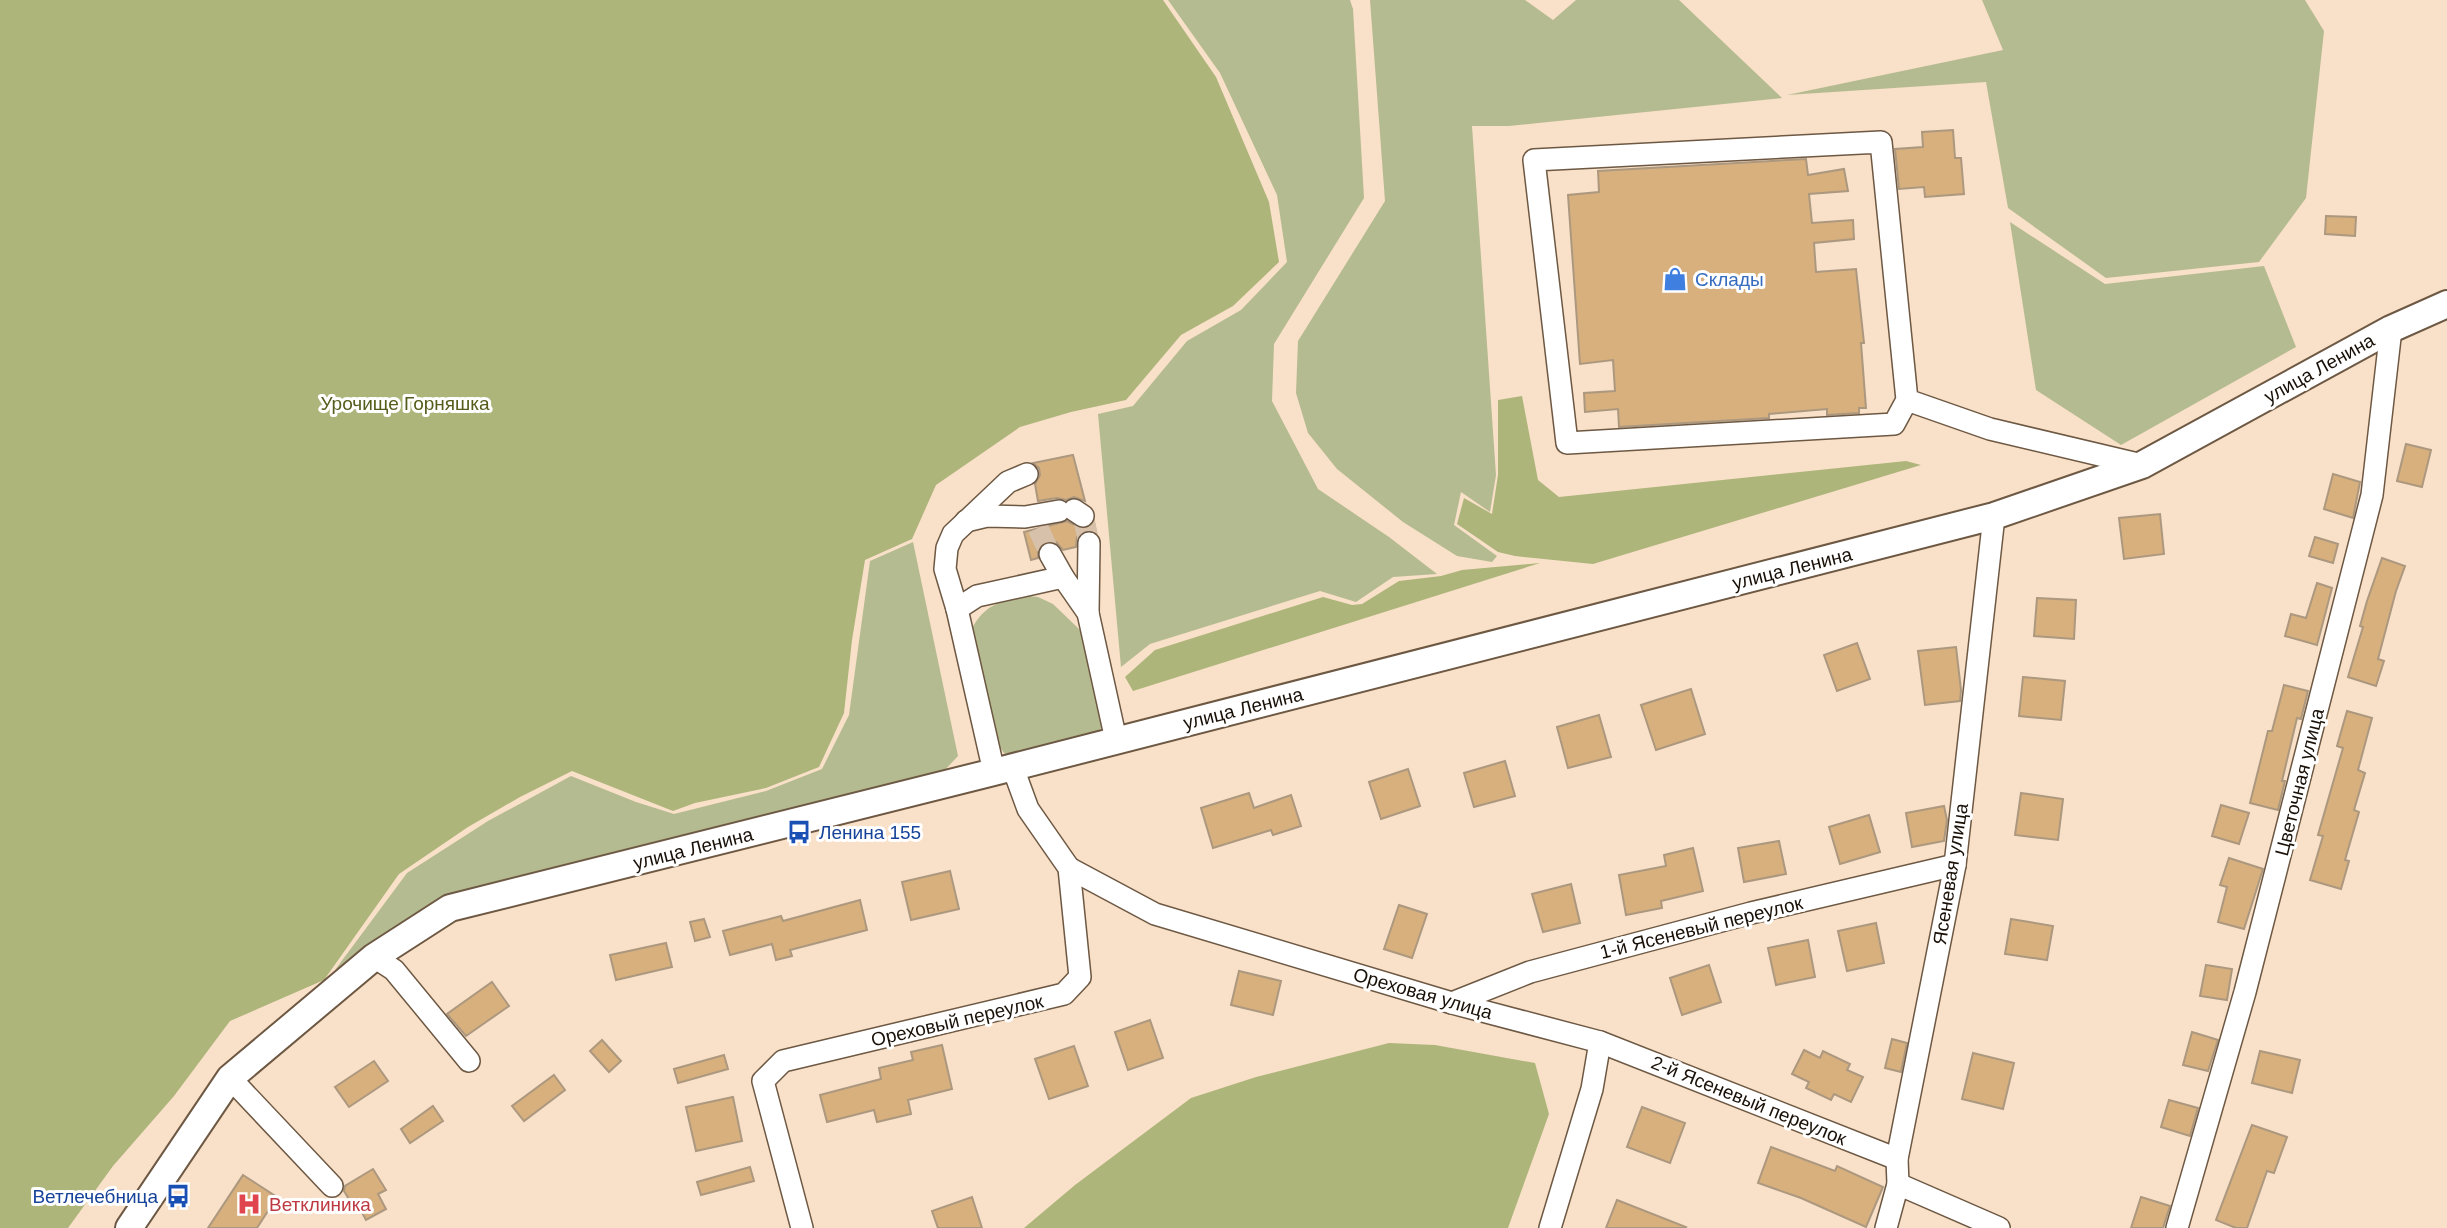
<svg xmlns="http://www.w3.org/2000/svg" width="2447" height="1228" font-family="Arial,sans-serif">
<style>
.green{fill:#b5bb90}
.forest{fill:#aeb57b}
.building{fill:#d7b07e;stroke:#ac987f;stroke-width:2}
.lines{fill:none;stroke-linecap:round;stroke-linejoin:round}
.minor-tunnel{stroke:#d7c1ab;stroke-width:21;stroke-dasharray:21 10;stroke-linecap:butt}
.minor-casing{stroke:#6d5843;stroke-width:24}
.major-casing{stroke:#6d5843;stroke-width:30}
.minor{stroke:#fff;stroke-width:21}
.major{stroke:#fff;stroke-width:26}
.labels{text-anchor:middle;stroke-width:6;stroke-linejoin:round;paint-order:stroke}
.shop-label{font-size:19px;fill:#366cbe;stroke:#fff;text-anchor:start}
.street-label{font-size:19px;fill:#191008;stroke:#fff}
.park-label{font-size:19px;fill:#575c1b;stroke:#fff}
.transit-label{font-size:19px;fill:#164399;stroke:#fff;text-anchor:start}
.health-label{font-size:19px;fill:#be3a42;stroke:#fff;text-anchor:start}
</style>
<rect width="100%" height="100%" fill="#f9e0c8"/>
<g class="green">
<path d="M1168 0H1350L1353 9 1364 198 1274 344 1272 401 1318 489 1389 537 1437 574 1393 577 1356 602 1320 591 1150 644 1121 667 1098 414 1133 406 1187 341 1241 310 1287 262 1277 195 1220 73Z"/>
<path d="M1370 0H1525L1553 20 1576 0H1679L1782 98 1509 126H1472L1496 475 1490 512 1461 492 1454 525 1497 556 1492 562 1457 556 1403 522 1337 469 1308 433 1296 393 1298 341 1385 201Z"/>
<path d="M1982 0H2305L2324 31 2306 198 2259 262 2106 278 2008 208 1986 82 1787 95 2003 50Z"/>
<path d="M2010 222 2105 284 2264 266 2296 347 2121 445 2036 390Z"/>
<path d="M913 542 958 756 943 772 437 904 335 970 407 873 488 821 571 776 636 802 674 814 766 791 822 769 849 715 870 561Z"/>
<path d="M1020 595 1038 597 1053 604 1079 629 1087 643 1104 718 1099 734 1019 756 1004 753 995 740 971 630C984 606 995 604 1020 595Z"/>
</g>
<g class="forest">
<path d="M0 0H1163L1216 77 1269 202 1279 262 1233 306 1181 335 1126 400 1071 412 1020 427 936 485 912 539 865 560 852 640 844 713 819 767 766 788 695 803 673 811 572 771 520 797 468 827 399 874 324 980 230 1021 174 1096 113 1166 68 1228H0Z"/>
<path d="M1522 396 1538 480 1559 497 1906 461 1921 465 1593 564 1515 556 1498 552 1457 524 1464 498 1492 514 1498 475V400Z"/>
<path d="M1540 563 1133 691 1125 677 1155 650 1323 597 1352 605 1362 604 1399 581 1441 576 1462 570Z"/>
<path d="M1389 1043 1435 1045 1535 1063 1549 1114 1508 1228H1024L1075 1185 1191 1098 1256 1077Z"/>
</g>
<g class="building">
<path d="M1953 130 1955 158H1961L1964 194 1925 197 1924 187 1899 189 1895 149 1923 147 1922 132Z"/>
<path d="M1806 159 1808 175 1844 169 1848 191 1809 194 1812 223 1853 220 1854 239 1814 243 1816 272 1856 269 1864 343H1861L1866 408H1859V413L1827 415V409L1769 414V418L1619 427 1618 409 1585 412 1584 393 1615 391 1613 360 1580 364 1568 195 1599 192 1598 171Z"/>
<path d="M2326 216 2356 217 2355 236 2325 234Z"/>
<path d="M2406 444 2431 450 2422 487 2397 481Z"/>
<path d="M1073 455 1085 501 1074 497 1066 500 1057 498 1038 501 1035 484 1040 475 1039 468 1033 463Z"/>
<path d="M2333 474 2360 482 2353 518 2324 509Z"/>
<path d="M2160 514 2164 554 2124 559 2119 518Z"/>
<path d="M1067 521 1083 529 1089 527 1094 522 1096 532 1090 530 1083 531 1077 537 1076 547 1063 550 1056 542H1044L1038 548V558L1031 560 1024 532Z"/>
<path d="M2315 537 2338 544 2333 563 2309 556Z"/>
<path d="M2382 558 2405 566 2396 591 2378 659 2384 661 2376 686 2348 677 2363 627 2360 626 2367 601Z"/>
<path d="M2317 583 2332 588 2317 645 2285 636 2291 614 2306 618Z"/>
<path d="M2037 598 2076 600 2074 639 2034 636Z"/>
<path d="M1857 643 1870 679 1837 691 1824 655Z"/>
<path d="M1956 647 1961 690 1960 701 1925 705 1918 651Z"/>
<path d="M2023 677 2065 681 2061 720 2019 716Z"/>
<path d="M2284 685 2308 691 2301 719 2297 718 2282 781H2285L2278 810 2250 803 2268 731H2272Z"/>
<path d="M1691 689 1705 734 1656 750 1641 705Z"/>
<path d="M2347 711 2372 718 2358 770 2365 773 2354 810 2359 812 2345 860 2349 861 2341 889 2310 880 2323 836 2318 835 2343 748 2337 746Z"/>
<path d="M1599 715 1611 757 1568 768 1557 727Z"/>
<path d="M1505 761 1515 796 1474 807 1464 773Z"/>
<path d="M1408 769 1420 806 1381 819 1369 782Z"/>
<path d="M1249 793 1254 808 1291 795 1301 826 1273 835 1271 830 1213 848 1201 808Z"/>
<path d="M2021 793 2063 799 2058 840 2015 835Z"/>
<path d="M2221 805 2249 813 2239 844 2212 836Z"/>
<path d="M1944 806 1947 820 1944 841 1912 847 1906 813Z"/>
<path d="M1869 815 1880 852 1840 864 1829 827Z"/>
<path d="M1779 841 1786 874 1744 882 1738 848Z"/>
<path d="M1693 848 1703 891 1661 901 1662 908 1626 915 1619 875 1666 866 1664 855Z"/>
<path d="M2229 858 2263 869 2244 929 2218 922 2227 887 2220 885Z"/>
<path d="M950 871 959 909 911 920 902 882Z"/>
<path d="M1571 884 1580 923 1543 932 1532 894Z"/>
<path d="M860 900 867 930 790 950 792 956 776 960 772 944 730 955 723 931 781 916 783 921Z"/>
<path d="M1399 905 1427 914 1412 958 1384 949Z"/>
<path d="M704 919 710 937 695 941 690 922Z"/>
<path d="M2011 919 2053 926 2047 960 2005 954Z"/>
<path d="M1876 923 1884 963 1847 971 1838 931Z"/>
<path d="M1808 940 1815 977 1776 985 1768 948Z"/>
<path d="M666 943 672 967 616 980 610 955Z"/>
<path d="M1709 965 1721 1002 1682 1015 1670 978Z"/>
<path d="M2206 965 2232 969 2227 1000 2200 996Z"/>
<path d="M1239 971 1281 981 1273 1015 1231 1005Z"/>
<path d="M492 982 509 1006 466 1036 447 1014Z"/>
<path d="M1150 1020 1163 1058 1128 1070 1115 1032Z"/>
<path d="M2192 1032 2218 1040 2208 1071 2183 1065Z"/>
<path d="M1892 1039 1907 1043 1901 1072 1885 1068Z"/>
<path d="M602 1040 621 1061 609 1072 590 1051Z"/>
<path d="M942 1045 952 1089 908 1100 911 1114 877 1122 874 1110 827 1122 820 1095 881 1079 879 1068 913 1060 911 1052Z"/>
<path d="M1074 1046 1088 1086 1049 1099 1035 1059Z"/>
<path d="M1804 1050 1820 1058 1823 1051 1850 1064 1847 1070 1863 1077 1851 1102 1834 1094 1831 1100 1806 1088 1809 1082 1792 1074Z"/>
<path d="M2260 1051 2300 1060 2292 1093 2252 1083Z"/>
<path d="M1973 1053 2014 1063 2003 1109 1962 1099Z"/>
<path d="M724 1055 728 1069 678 1083 674 1069Z"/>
<path d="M374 1061 388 1081 349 1107 335 1087Z"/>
<path d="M554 1075 565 1090 524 1121 512 1106Z"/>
<path d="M733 1097 742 1141 696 1151 686 1107Z"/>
<path d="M2169 1100 2198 1108 2190 1136 2161 1127Z"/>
<path d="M433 1106 443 1121 410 1143 401 1129Z"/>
<path d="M1642 1107 1685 1123 1670 1163 1627 1147Z"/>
<path d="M2252 1125 2287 1137 2274 1173 2267 1171 2247 1228H2236L2216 1220Z"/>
<path d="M1771 1147 1835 1171 1837 1166 1883 1187 1866 1227 1801 1198 1758 1183Z"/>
<path d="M750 1167 754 1181 701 1195 697 1182Z"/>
<path d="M373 1169 386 1190 378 1194 386 1209 366 1220 359 1207 355 1209 344 1191 345 1186Z"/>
<path d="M243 1175 277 1197 257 1228H208Z"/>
<path d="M972 1197 982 1228H938L932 1211Z"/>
<path d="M2141 1197 2170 1206 2163 1228H2131Z"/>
<path d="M1617 1200 1686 1227 1685 1228H1606Z"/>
</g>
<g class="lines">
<g class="minor-tunnel">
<path d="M1083 516 1089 543"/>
<path d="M1038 528 1050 554"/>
</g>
<g class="minor-casing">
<g id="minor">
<path d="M1907 400 1894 424 1567 443 1534 160 1881 142 1907 400 1990 429 2142 465"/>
<path d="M1074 510 1083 516"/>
<path d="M966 521 987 516 1025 517 1059 511"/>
<path d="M1050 554 1063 577"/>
<path d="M957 609 945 569 947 548 953 534 1008 482 1027 474"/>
<path d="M1088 613 1089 543"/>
<path d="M994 772 957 609 977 596 1063 577 1088 613 1116 740"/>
<path d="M1069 868 1155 914 1452 1003 1600 1042 1592 1089 1550 1228"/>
<path d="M374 957 394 970 469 1061"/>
<path d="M1452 1003 1530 972 1751 913 1955 865"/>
<path d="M1600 1042 1897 1159"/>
<path d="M230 1078 332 1186"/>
<path d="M1898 1184 1999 1228"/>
<path d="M802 1228 763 1081 783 1061 1064 994 1080 977 1069 868 1028 809 1013 768"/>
<path d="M1886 1228 1898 1184 1897 1159 1955 865 1994 516"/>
<path d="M2177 1228 2245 992 2372 495 2391 329"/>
</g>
</g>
<g class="major-casing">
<path id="major" d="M129 1228 230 1078 374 957 450 908 994 772 1994 516 2142 465 2391 329 2447 304"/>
</g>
<use href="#minor" class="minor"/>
<use href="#major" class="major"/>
</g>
<defs>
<g id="shop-bare" transform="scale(1.89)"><path d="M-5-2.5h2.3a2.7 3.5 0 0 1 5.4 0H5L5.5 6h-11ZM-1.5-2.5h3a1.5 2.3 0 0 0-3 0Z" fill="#3f7fe0" stroke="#fff" stroke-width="2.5" paint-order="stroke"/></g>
<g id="bus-bare" transform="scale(1.89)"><path d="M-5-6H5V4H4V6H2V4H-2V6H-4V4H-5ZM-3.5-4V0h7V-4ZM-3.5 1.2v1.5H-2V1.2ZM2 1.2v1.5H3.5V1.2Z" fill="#1a4fb4" stroke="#fff" stroke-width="2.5" paint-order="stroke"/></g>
<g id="hospital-bare" transform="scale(1.89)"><path d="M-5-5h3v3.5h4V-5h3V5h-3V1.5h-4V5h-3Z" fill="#e0444e" stroke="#fff" stroke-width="2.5" paint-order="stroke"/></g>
</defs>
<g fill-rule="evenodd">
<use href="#shop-bare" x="1675" y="279"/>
<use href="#bus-bare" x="799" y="832"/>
<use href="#bus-bare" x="178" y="1196"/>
<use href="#hospital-bare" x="249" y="1204"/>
</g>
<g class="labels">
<g class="shop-label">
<text x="1695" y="286">Склады</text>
</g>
<g class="street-label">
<text transform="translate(2319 368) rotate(-29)" y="7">улица Ленина</text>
<text transform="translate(1792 568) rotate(-14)" y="7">улица Ленина</text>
<text transform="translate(1243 708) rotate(-14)" y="7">улица Ленина</text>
<text transform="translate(2299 782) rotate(-76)" y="7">Цветочная улица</text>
<text transform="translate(693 848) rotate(-14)" y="7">улица Ленина</text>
<text transform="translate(1950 874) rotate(-81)" y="7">Ясеневая улица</text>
<text transform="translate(1701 927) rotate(-14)" y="7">1-й Ясеневый переулок</text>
<text transform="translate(1423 993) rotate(16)" y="7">Ореховая улица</text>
<text transform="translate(957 1020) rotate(-13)" y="7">Ореховый переулок</text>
<text transform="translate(1749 1100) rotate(22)" y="7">2-й Ясеневый переулок</text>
</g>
<g class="park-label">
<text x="405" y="410">Урочище Горняшка</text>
</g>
<g class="transit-label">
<text x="819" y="839">Ленина 155</text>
<text x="158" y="1203" text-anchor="end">Ветлечебница</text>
</g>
<g class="health-label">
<text x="269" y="1211">Ветклиника</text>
</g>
</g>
</svg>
